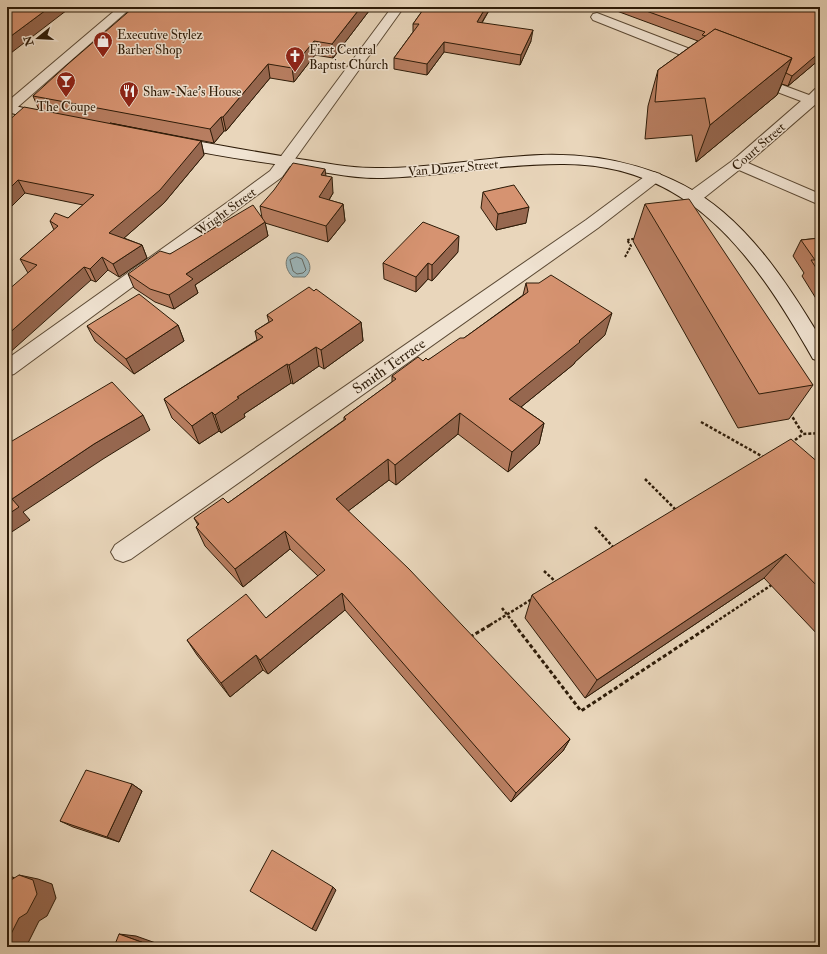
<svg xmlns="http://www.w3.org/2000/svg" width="827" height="954" font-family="'IM FELL Double Pica',serif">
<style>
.water{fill:#9cb6ba;stroke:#707873}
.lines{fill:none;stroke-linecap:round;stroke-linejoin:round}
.shore{stroke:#646861;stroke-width:1}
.minor-casing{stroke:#5c4a35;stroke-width:2}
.secondary-casing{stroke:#2d1b08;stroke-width:2}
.path-far2{stroke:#2d1b08;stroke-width:2;stroke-dasharray:2.5 1.5;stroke-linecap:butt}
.path-far1{stroke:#2d1b08;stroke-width:2.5;stroke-dasharray:3 2;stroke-linecap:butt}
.path{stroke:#2d1b08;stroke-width:3;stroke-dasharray:4 2.5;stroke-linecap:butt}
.minor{fill:#f1e4d3;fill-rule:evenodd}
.secondary{fill:#f1e4d3;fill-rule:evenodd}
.wall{fill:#b87e61;stroke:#2d1b08}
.shaded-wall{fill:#96674f;stroke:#2d1b08}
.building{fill:#d69371;stroke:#2d1b08}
.labels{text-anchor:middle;stroke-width:3;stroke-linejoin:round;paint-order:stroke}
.far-poi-label{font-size:13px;fill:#2d1b08;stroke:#f1e4d3;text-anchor:start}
.far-street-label{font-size:13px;fill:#2d1b08;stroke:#f1e4d3}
.street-label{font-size:15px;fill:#2d1b08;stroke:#f1e4d3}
</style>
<rect width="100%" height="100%" fill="#e9d6bb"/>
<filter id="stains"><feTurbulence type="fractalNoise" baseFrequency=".005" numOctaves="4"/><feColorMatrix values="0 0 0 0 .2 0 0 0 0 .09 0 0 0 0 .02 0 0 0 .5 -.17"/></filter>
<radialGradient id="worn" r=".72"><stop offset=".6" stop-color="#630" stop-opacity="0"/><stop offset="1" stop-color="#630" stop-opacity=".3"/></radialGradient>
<path class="water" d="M293 253C307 251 316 269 305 277H293C286 271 282 258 293 253Z"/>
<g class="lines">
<path class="shore" d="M297 257 302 259 306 270 303 273 297 274 293 271 290 260Z"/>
<g class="minor-casing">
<g id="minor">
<path d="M119 7H132L12 112 7 113V102Z"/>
<path d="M392 7H404L282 177 14 374 7 376V359L232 199 270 171Z"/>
<path d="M597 13 716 59 718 62 716 65H706L593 20 591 17 593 14Z"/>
<path d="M753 74 809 95 815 89 820 88V99L817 103 748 163 820 194V205L739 170 700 201 694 202 688 201 686 197 688 193 732 161 801 101 748 81 746 78 748 75Z"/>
<path d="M654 172 660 174 662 177 660 180 598 228 131 559 123 562 115 559 111 552 115 545 586 220 648 174Z"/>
</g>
</g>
<g class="secondary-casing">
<g id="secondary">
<path d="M7 104 53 115 55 118 53 121 48 122 7 112Z"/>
<path d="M174 137C216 145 257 152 299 159 326 163 354 169 382 168 435 168 487 157 541 155 605 153 673 169 723 212 762 245 792 291 818 334L820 337V361L813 359C755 257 690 162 560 164 500 164 442 176 383 178 352 179 320 171 288 166 248 160 208 155 169 145L166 142 169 139Z"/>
</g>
</g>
<path class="path-far2" d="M625 257 631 246 627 240 638 238"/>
<g class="path-far1">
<path d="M790 413 803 434 820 433"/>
<path d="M701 422 765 458"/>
<path d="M791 443 803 434"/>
<path d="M645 479 677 511"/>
<path d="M595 527 614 548"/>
<path d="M544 571 557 583"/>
<path d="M502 608 515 625"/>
<path d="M490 625 532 599"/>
<path d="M711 625 773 584"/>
</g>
<g class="path">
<path d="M514 624 581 711 713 624"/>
<path d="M470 637 492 624"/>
</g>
<use href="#minor" class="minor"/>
<use href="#secondary" class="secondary"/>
</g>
<g class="wall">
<path d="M297 7H372L333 58 315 55 294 82 270 78 226 131H224L214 143 110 123 201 141 204 155 164 203 124 238 142 245 147 258 119 277 108 270 96 282 91 280 28 273 20 259 54 230 50 221 68 218 83 205 25 193 7 211 39 110 33 96 293 11Z"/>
<path d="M425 7H491L482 23 531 41 520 65 444 52 427 75 394 69V58L413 32V24Z"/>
<path d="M606 7H820V59L788 86 782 84 777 95 696 162 692 135 645 139 648 106 658 70 698 41Z"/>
<path d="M326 176 333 193 329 200 343 204 345 221 328 242 265 223 268 236 195 285 198 293 174 309 155 302 134 288 128 274 170 254 262 218 260 206Z"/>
<path d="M483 192 526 223 496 230 481 208Z"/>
<path d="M645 204 813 385 789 419 738 428 633 241Z"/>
<path d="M820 238V305L802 276 804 273 793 256 801 240Z"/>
<path d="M458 252 432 281 428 279 416 292 384 279 383 263Z"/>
<path d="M526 283 605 335 575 362 574 364 521 407 544 423 539 444 508 472 458 434 396 485 389 480 348 511 570 739 563 751 511 802 345 610 268 674 263 670 230 697 197 655 187 640 266 618 318 576 290 549 243 587 205 546 196 527 198 525 194 518 228 503 344 420V417L392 382V376L423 361 428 360 464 338 523 295Z"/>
<path d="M267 315 361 322 363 341 324 369 319 366 293 384 291 383 244 414 245 417 221 433 219 431 199 444 172 418 164 399 257 340 255 331 269 322Z"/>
<path d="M178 325 184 341 134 374 95 341 87 326Z"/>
<path d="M820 464V637L764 578 585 698 525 618 532 595Z"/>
<path d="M132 784 142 791 119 842 73 827 60 821Z"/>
</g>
<g class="shaded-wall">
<path d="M50 7H71L7 56V39Z"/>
<path d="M361 7H372L333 58 332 44Z"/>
<path d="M486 7H491L476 32 477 22Z"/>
<path d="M533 30 531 41 520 65 521 55Z"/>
<path d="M314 41 315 55 294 82 292 68Z"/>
<path d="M444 42V52L427 75V64Z"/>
<path d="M820 51V59L788 86 792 76Z"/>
<path d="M792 58 777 95 696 162 710 125Z"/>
<path d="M268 64 270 78 226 131 223 117Z"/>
<path d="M221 117 224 131 214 143 210 129Z"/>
<path d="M201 141 204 155 164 203 115 246 109 233Z"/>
<path d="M325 169 327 184 332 177 333 193 321 213 319 197 321 175Z"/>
<path d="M18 180 25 193 7 211V191Z"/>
<path d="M343 204 345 221 328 242 326 226Z"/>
<path d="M529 207 526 223 496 230 498 214Z"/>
<path d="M265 222 268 236 195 285 198 293 174 309 169 295 186 274Z"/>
<path d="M459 236 458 252 432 281V265Z"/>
<path d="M142 245 147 258 119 277 113 264Z"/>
<path d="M102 257 108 270 96 282 90 269Z"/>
<path d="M428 263V279L416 292V277Z"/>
<path d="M84 267 91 280 7 355V335Z"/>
<path d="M612 313 605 335 575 362 574 364 505 420 509 399Z"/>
<path d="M361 322 363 341 324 369 321 350Z"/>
<path d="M178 325 184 341 134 374 126 359Z"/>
<path d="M316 347 319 366 293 384 289 365Z"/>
<path d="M287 364 291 383 244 414 245 417 221 433 215 415 237 397Z"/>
<path d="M212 412 219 431 199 444 192 426Z"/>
<path d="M460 413 458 434 396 485 395 465Z"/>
<path d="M143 415 150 430 103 459 23 512 30 520 7 535V515L12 499 94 444Z"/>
<path d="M544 423 539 444 508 472 512 452Z"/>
<path d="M388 459 389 480 339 518 336 499Z"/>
<path d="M285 531 290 549 243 587 235 569Z"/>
<path d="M786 554 764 578 585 698 597 680Z"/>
<path d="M342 593 345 610 268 674 260 660Z"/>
<path d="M256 655 263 670 230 697 221 683Z"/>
<path d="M570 739 563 751 511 802 516 793Z"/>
<path d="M132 784 142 791 119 842 107 837Z"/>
<path d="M7 875 31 884 11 880 7 878Z"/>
<path d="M19 875 38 879 52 884 56 898 47 916 39 921 26 947H7V942Z"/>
<path d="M333 887 336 890 316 931 312 929Z"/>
<path d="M119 934 136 936 167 947H155Z"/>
</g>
<g class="building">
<path d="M7 7H50L7 39Z"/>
<path d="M134 7H266L293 11 297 7H361L332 44 314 41 292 68 268 64 223 117H221L210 129 33 96 68 64Z"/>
<path d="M425 7H486L477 22 533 30 521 55 444 42 427 64 394 58 419 24H413Z"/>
<path d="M635 7H820V52L792 76 786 73 792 58 715 29 706 36 702 35 705 32Z"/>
<path d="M715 29 792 58 710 125 705 98 655 102 658 70Z"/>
<path d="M24 107 201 141 160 190 109 233 142 245 113 264 102 257 90 269 84 267 7 335V291L37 265 20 259 58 226 50 221 55 213 68 218 94 195 18 180 7 191V122Z"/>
<path d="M293 163 325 169 321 175 332 177 319 197 343 204 326 226 260 206 274 190Z"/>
<path d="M514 185 529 207 498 214 483 192Z"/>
<path d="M689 199 813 385 759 394 645 204Z"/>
<path d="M253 205 265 222 186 274 193 279 169 295 150 289 128 274 160 251 170 254Z"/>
<path d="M423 222 459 236 432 265 428 263 416 277 383 263Z"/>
<path d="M820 238V274L811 260H815L801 240Z"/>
<path d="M551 275 612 313 579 341 580 342 509 399 544 423 512 452 460 413 395 465 388 459 336 499 409 569 570 739 516 793 342 593 260 660 256 655 221 683 187 640 246 594 266 618 325 570 285 531 235 569 196 527 199 524 194 518 223 498 228 503 346 419 344 417 396 379 392 376 418 357 423 361 426 358 428 360 460 338H464L528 292 526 283H539Z"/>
<path d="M309 287 314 291 316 289 361 322 321 350 316 347 289 365 287 364 237 397 239 398 215 415 212 412 192 426 164 399 263 337 255 331 273 320 267 315Z"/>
<path d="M139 294 178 325 126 359 87 326Z"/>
<path d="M112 382 143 415 94 444 12 499 19 507 7 515V444Z"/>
<path d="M791 439 820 464V589L786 554 597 680 532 595Z"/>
<path d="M86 770 132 784 107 837 60 821Z"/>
<path d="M272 850 333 887 312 929 250 891Z"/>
<path d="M19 875 33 880 37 894 27 913 19 918 7 942V878L11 880Z"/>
<path d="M119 934 155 947H114Z"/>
</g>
<defs>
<g id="shop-pin" transform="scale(1)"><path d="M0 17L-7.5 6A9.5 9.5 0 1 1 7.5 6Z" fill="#8f2418" stroke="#f1e4d3"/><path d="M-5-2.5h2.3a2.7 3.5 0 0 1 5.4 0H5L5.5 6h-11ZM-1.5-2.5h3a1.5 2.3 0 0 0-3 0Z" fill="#fff"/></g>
<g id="church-pin" transform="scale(1)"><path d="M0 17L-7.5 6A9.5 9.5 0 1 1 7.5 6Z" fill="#8f2418" stroke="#f1e4d3"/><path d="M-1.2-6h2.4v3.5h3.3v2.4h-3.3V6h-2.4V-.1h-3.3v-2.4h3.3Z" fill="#fff"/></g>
<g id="bar-pin" transform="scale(1)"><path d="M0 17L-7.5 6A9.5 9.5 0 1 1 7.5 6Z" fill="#8f2418" stroke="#f1e4d3"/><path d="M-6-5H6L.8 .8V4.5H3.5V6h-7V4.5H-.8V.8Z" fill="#fff"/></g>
<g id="restaurant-pin" transform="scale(1)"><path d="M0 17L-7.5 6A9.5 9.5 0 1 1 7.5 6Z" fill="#8f2418" stroke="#f1e4d3"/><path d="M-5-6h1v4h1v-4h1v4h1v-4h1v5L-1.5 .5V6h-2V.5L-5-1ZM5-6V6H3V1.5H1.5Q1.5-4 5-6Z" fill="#fff"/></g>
</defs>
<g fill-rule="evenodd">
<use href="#shop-pin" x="103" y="41"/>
<use href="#church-pin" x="295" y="56"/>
<use href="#bar-pin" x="66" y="81"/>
<use href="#restaurant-pin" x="129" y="91"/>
</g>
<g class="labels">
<g class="far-poi-label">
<text x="117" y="39">Executive Stylez<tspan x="117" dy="15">Barber Shop</tspan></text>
<text x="309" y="54">First Central<tspan x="309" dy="15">Baptist Church</tspan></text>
<text x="143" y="96">Shaw-Nae's House</text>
<text x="66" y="111" text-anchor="middle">The Coupe</text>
</g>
<g class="far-street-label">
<text transform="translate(758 146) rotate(-41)" y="5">Court Street</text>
<text transform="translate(453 167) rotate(-5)" y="5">Van Duzer Street</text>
<text transform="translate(225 211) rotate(-36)" y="5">Wright Street</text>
</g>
<g class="street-label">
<text transform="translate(389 366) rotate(-35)" y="5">Smith Terrace</text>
</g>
</g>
<rect width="827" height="954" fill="none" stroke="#e9d6bb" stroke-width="24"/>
<rect x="8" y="8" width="811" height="938" fill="none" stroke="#2d1b08" stroke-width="2"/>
<rect x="12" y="12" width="803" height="930" fill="none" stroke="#2d1b08"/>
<g transform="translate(38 38) rotate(252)" stroke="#f1e4d3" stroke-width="3" paint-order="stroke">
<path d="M0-3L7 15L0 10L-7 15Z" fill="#2d1b08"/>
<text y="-6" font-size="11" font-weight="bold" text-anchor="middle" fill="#2d1b08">N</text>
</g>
<rect width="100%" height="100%" filter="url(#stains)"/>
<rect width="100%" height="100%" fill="url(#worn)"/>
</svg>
